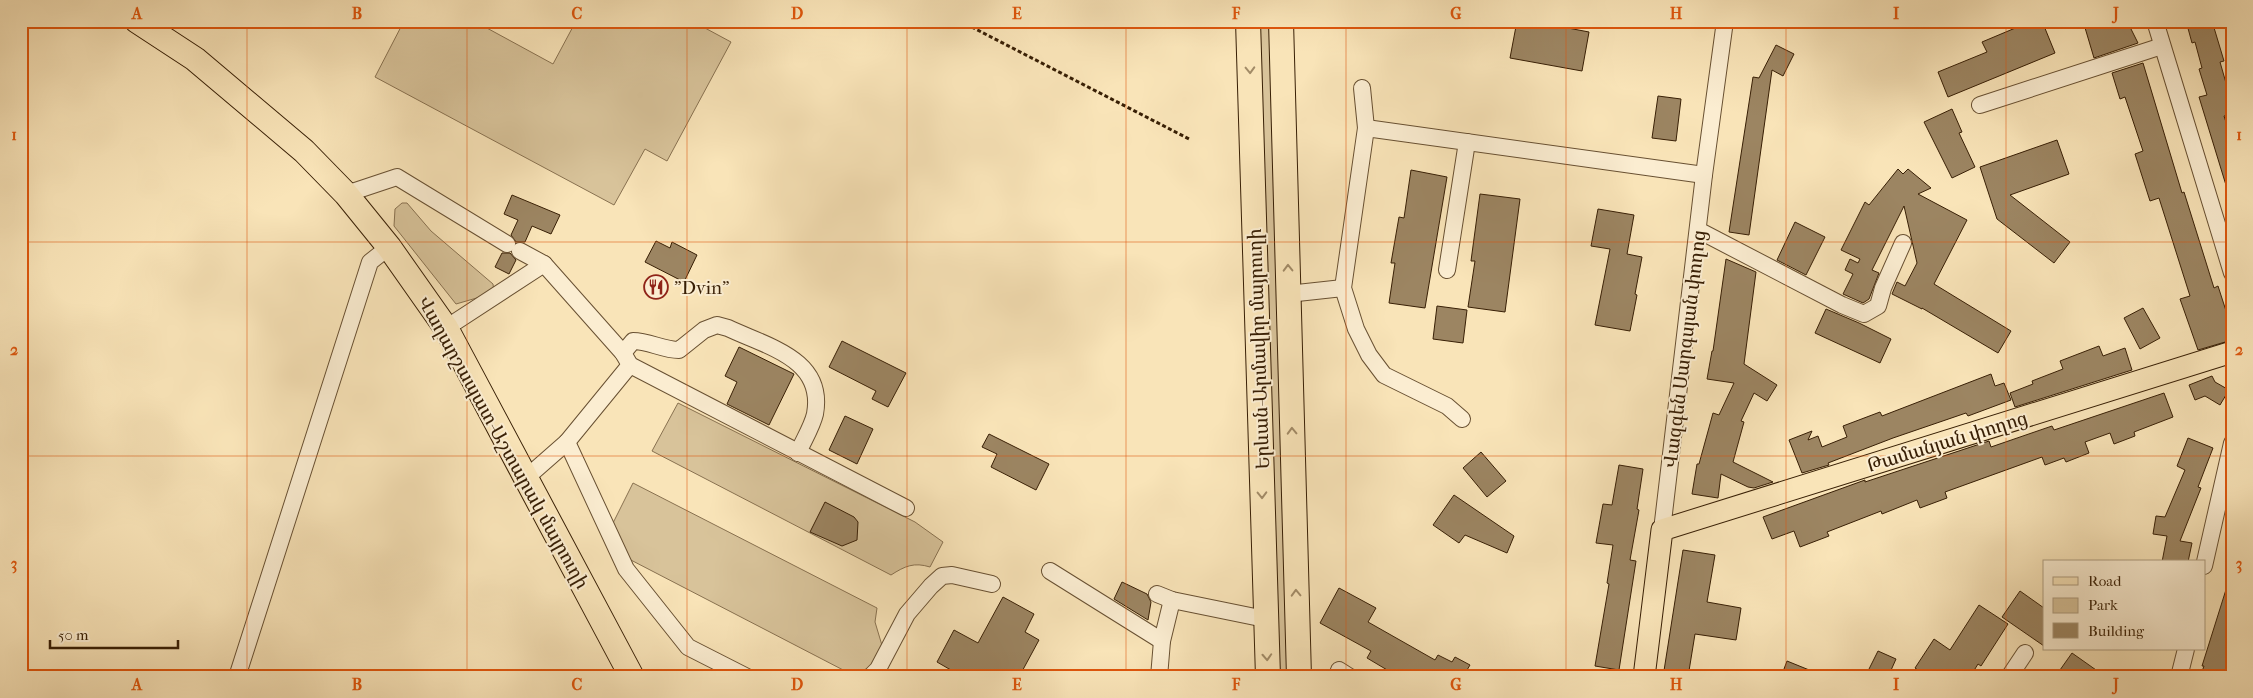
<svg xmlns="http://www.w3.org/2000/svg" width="2253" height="698" font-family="'IM FELL French Canon','Noto Serif Armenian',serif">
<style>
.green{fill:#d8c39a;stroke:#887150}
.building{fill:#9c8562;stroke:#381f05}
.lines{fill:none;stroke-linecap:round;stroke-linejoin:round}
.minor-casing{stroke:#685032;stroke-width:18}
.major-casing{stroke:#381f05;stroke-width:23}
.highway-casing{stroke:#381f05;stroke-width:26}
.path{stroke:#381f05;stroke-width:3;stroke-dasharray:4 2.5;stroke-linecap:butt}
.minor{stroke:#fbedd1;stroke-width:16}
.major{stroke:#f9e4b8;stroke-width:21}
.highway{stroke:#f9e4b8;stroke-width:24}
.oneway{stroke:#a28b67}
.grid{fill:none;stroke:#df560c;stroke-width:1;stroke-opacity:0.55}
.labels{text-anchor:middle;stroke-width:4;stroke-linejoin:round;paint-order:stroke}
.poi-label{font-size:19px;fill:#381f05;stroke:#fbedd1;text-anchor:start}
.street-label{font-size:19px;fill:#381f05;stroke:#fbedd1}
.neatline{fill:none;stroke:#df560c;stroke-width:2}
.grid-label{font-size:16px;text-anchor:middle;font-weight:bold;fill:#df560c}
</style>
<rect width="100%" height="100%" fill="#f9e4b8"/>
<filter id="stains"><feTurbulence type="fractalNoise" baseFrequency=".004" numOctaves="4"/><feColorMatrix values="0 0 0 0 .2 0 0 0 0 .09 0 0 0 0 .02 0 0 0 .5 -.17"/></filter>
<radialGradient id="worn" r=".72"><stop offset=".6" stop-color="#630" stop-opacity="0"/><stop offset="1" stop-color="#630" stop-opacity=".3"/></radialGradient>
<g class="green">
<path d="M404 21H474L553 64 576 21H692L731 42 667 161 645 149 614 205 375 77Z"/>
<path d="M1259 21H1270L1291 677H1278Z"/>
<path d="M402 203H407L431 231 493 284 494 293 456 304 394 226 395 209Z"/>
<path d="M678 403 915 522 943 542 930 567C914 562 905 566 891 575L652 451Z"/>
<path d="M633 483 877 608 875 622 884 652 875 668 847 672 627 558 612 525Z"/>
</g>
<g class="building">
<path d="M1517 21H1531L1589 32 1582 71 1510 58Z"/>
<path d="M2032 21H2042L2055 53 1948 97 1938 72 1987 52 1982 42Z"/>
<path d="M2083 21H2127L2138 43 2094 58Z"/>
<path d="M2186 21H2212L2224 61 2220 62 2228 90 2232 89V114L2224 116 2232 141V194L2229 195 2199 97 2207 95 2199 69 2202 68 2195 42 2192 43Z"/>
<path d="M1776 45 1794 54 1783 76 1772 70 1749 235 1729 232 1753 77 1759 78Z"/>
<path d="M2143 63 2182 193 2184 192 2214 288 2218 286 2228 317 2232 316V340L2198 350 2180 299 2190 296 2159 198 2150 201 2135 154 2143 151 2125 97 2120 99 2112 73Z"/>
<path d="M1658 96 1681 99 1676 141 1652 138Z"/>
<path d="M1952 109 1962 132 1959 133 1975 167 1952 178 1924 122Z"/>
<path d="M2057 140 2069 174 2010 195 2070 242 2054 263 1997 219 1980 167Z"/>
<path d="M1898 169 1903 174 1908 169 1931 188 1918 194 1967 220 1934 284 2011 331 1998 353 1922 308V309L1892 294 1897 282 1905 286 1917 263 1904 206 1872 270 1879 273 1869 299 1863 303 1843 294 1853 274 1845 270 1850 259 1858 263 1860 259 1841 250 1865 202 1869 205Z"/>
<path d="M1411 170 1447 177 1425 308 1389 303 1395 263H1391L1399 217 1404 218Z"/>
<path d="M1480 194 1520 199 1505 312 1468 307 1475 261H1471Z"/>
<path d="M512 195 560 215 551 234 532 226 525 242H516L511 235 518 220 504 214Z"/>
<path d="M1598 209 1634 215 1627 254 1642 257 1635 294 1637 295 1630 331 1595 325 1610 249 1591 246Z"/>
<path d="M1795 222 1825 237 1806 275 1777 260Z"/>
<path d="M656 241 670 248 672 242 697 255 684 282 645 262Z"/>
<path d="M502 253H510L516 260 509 274 495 267Z"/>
<path d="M1726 259 1756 272 1744 364 1777 385 1767 401 1754 393 1741 421 1744 422 1733 462 1773 482 1754 488 1748 487 1721 474 1718 498 1692 494 1697 464H1699L1713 413 1719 415 1734 383 1707 379 1712 351H1713Z"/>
<path d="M1437 306 1467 310 1463 343 1433 339Z"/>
<path d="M2143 308 2160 338 2140 349 2124 318Z"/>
<path d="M1826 309 1859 323 1891 339 1880 363 1815 333Z"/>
<path d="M842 341 906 373 888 407 872 399 876 391 829 367Z"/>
<path d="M2099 346 2103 356 2125 348 2132 370 2015 407 2010 393 2033 384 2032 381 2063 369 2060 361Z"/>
<path d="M739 347 794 374 769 425 727 404 737 382 725 376Z"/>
<path d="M1991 374 1995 386 2004 383 2011 400 1968 416 1966 413 1893 438 1828 463 1829 465 1802 473 1789 440 1812 431 1808 440 1818 436 1822 447 1847 437 1843 426 1880 412 1882 416Z"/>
<path d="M2212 376 2215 382 2229 390 2220 405 2205 396 2195 400 2189 385Z"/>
<path d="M2164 393 2173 417 2134 432 2135 436 2114 444 2110 433 2085 442 2089 453 2066 462 2064 458 2045 465 2042 457 1945 492 1947 498 1920 508 1917 500 1882 514 1881 511 1827 532 1829 536 1800 547 1794 531 1772 539 1763 517 1865 480V482L1989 441 1991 447 2052 426 2054 430Z"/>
<path d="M845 416 873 429 857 464 829 450Z"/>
<path d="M989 434 1049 464 1036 490 991 467 997 454 982 447Z"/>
<path d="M2188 438 2213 448 2198 487 2201 488 2180 541 2192 543 2188 562H2162L2167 536 2153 534 2156 516 2165 517 2185 470 2177 466Z"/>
<path d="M1481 452 1506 481 1487 497 1463 468Z"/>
<path d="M1619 465 1643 469 1637 509 1639 510 1630 560 1636 561 1619 670 1595 666 1609 584 1607 583 1613 545 1596 543 1603 504 1612 505Z"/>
<path d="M1454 495 1514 536 1507 553 1465 535 1459 543 1433 525Z"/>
<path d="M825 502 854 517 858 522 857 540 842 546 810 532Z"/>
<path d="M1683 550 1715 555 1707 602 1741 608 1736 640 1695 634 1688 677H1663Z"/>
<path d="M2229 580 2232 581V677H2200L2204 666H2202Z"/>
<path d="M1122 582 1147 594 1151 602 1148 620 1114 599Z"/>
<path d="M1339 588 1376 608 1368 622 1435 660 1438 655 1452 662 1455 657 1470 665 1467 670 1480 677H1399L1367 658 1371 651 1320 623Z"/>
<path d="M2020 591 2044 608V646L2002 617Z"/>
<path d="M1003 597 1034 614 1025 632 1039 640 1019 677H963L937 662 954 630 978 643Z"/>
<path d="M1979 605 2008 624 1981 666 1978 664 1970 677H1928L1915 668 1934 639 1950 650Z"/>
<path d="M1878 651 1896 659 1888 677H1876L1867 673Z"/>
<path d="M2072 653 2106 677H2055Z"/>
<path d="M1787 661 1824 676V677H1781Z"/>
</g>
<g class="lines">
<g class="minor-casing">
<g id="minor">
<path d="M2155 21 2232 273"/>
<path d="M1362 88 1366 128"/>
<path d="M1980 105 2162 46"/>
<path d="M346 194 397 177 507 244"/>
<path d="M1698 230 1842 305 1864 314 1878 306 1883 288 1903 243"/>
<path d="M544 264 623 353 630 365 906 508"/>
<path d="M1447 270 1467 142"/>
<path d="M1288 294 1343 288"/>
<path d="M446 328 544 264 520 251"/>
<path d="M623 353 633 341C649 341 663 350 679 350L704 330 717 325 728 328C768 347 825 359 815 414 812 427 803 441 798 453"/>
<path d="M1462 419 1447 406 1384 375 1369 355 1356 329 1343 288 1366 128 1704 175"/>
<path d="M567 442 626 569 688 647 747 677"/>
<path d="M526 478 567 442 630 365"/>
<path d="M1662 530 1704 175 1725 21"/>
<path d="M2204 566 2232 443"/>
<path d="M1050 571 1162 641"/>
<path d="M1157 594 1172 600 1265 619"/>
<path d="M1339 670 1350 677"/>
<path d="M237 677 370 262 389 247"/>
<path d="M870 677 878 669 907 614 931 586 942 576 952 575 992 584"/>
<path d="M1159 677 1162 641 1172 600"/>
<path d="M2009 677 2025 653"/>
<path d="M2179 677 2186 649"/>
</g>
</g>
<g class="major-casing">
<path id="major" d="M1644 677 1662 530 2232 352"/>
</g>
<g class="highway-casing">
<g id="highway">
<path d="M137 21 195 59 304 151 346 194 389 247 446 328 632 677"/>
<path d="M1248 21 1268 677"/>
<path d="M1281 21 1299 677"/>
</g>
</g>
<path class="path" d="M960 21 1191 140"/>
<use href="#minor" class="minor"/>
<use href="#major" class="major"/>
<use href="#highway" class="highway"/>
</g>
<defs><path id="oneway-chevron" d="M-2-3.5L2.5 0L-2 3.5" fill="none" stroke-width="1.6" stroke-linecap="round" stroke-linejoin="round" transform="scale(1.25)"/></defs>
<g class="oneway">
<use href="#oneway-chevron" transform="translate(1250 70) rotate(88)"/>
<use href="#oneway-chevron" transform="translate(1288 268) rotate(-91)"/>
<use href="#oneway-chevron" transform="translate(1292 431) rotate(-92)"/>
<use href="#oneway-chevron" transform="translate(1262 495) rotate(89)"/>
<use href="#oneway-chevron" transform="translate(1296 593) rotate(-92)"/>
<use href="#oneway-chevron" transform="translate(1267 657) rotate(87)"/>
</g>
<path class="grid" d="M247 21V677M467 21V677M687 21V677M907 21V677M1126 21V677M1346 21V677M1566 21V677M1786 21V677M2006 21V677M21 242H2232M21 456H2232"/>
<defs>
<g id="restaurant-ring" transform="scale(1.25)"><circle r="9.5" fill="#fbedd1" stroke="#8f2418" stroke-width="1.5"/><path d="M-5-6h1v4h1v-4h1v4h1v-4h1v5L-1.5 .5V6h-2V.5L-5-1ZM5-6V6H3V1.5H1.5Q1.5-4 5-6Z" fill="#8f2418"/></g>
</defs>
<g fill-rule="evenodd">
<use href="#restaurant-ring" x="656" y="287"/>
</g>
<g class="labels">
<g class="poi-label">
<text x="674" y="294">"Dvin"</text>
</g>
<g class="street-label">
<text transform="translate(1258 349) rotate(-92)" y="7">Երևան-Արմավիր մայրուղի</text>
<text transform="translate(1684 349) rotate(-83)" y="7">Վազգեն Սարգսյան փողոց</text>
<text transform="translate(1947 441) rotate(-17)" y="7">Թամանյան փողոց</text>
<text transform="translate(504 442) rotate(61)" y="7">Վաղարշապատ-Աշտարակ մայրուղի</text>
</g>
</g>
<rect width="2253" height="698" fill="none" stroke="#f9e4b8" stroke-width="55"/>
<rect x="2043" y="560" width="162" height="90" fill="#fbedd1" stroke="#ad9b7f"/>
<rect x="2053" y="577" width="25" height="8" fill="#f9e4b8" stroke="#ad9b7f"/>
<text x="2088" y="586" font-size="15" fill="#381f05">Road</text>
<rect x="2053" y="598" width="25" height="15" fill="#d8c39a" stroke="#ad9b7f"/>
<text x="2088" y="610" font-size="15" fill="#381f05">Park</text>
<rect x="2053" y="623" width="25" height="15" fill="#9c8562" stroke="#ad9b7f"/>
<text x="2088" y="636" font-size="15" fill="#381f05">Building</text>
<path d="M50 640v8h128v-8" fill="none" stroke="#381f05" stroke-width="2.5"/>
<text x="58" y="640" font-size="15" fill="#381f05" stroke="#fbedd1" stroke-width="4" paint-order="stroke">50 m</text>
<rect x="28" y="28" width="2198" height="642" class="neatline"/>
<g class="grid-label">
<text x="137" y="19">A</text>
<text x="357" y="19">B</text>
<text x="577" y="19">C</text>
<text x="797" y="19">D</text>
<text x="1017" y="19">E</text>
<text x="1236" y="19">F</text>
<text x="1456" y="19">G</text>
<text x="1676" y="19">H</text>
<text x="1896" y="19">I</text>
<text x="2116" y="19">J</text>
<text x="14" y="140">1</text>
<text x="2239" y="140">1</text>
<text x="14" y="355">2</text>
<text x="2239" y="355">2</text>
<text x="14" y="569">3</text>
<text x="2239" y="569">3</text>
<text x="137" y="690">A</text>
<text x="357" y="690">B</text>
<text x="577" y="690">C</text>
<text x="797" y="690">D</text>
<text x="1017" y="690">E</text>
<text x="1236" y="690">F</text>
<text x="1456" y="690">G</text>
<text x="1676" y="690">H</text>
<text x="1896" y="690">I</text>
<text x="2116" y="690">J</text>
</g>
<rect width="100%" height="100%" filter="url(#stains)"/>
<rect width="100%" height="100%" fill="url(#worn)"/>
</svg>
